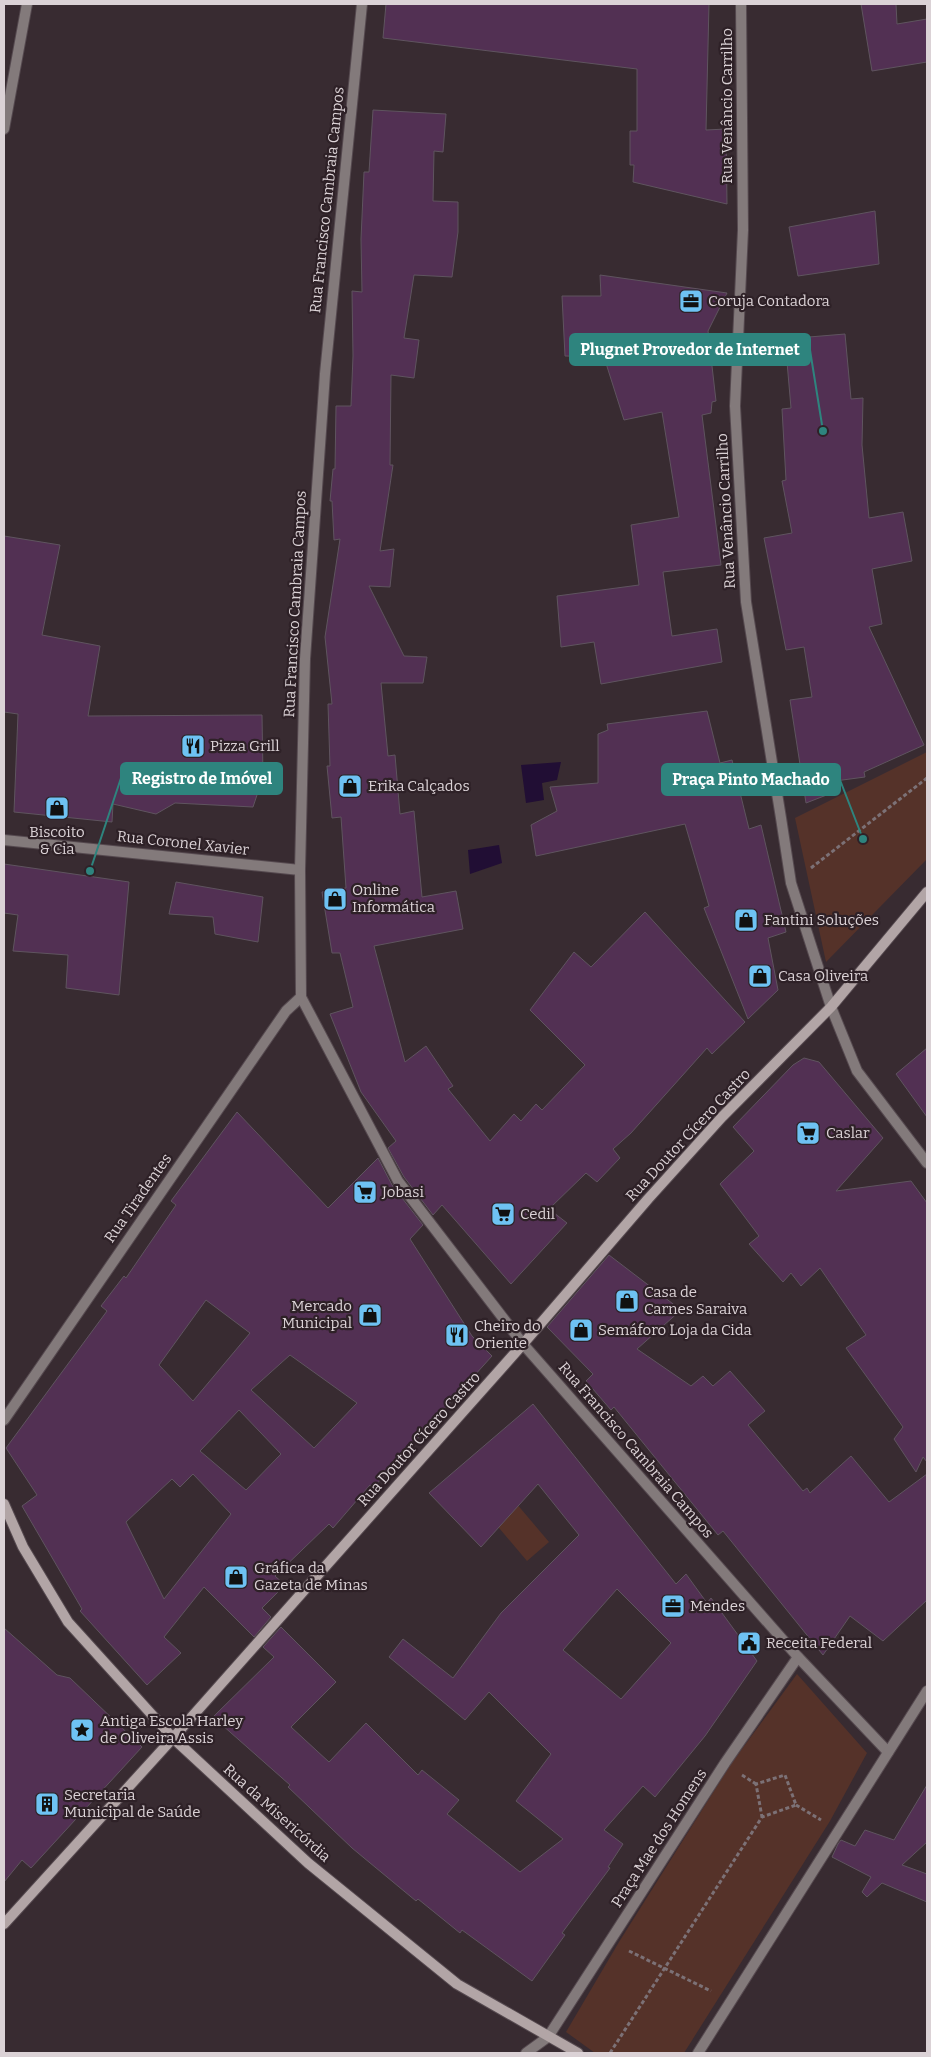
<svg xmlns="http://www.w3.org/2000/svg" width="931" height="2057" font-family="Bitter,serif">
<style>
.green{fill:#553229}
.water{fill:#210e34}
.building{fill:#523053;stroke:#5f545f;fill-rule:evenodd}
.lines{fill:none;stroke-linecap:round;stroke-linejoin:round}
.street-casing{stroke:#55494f;stroke-width:12}
.secondary-casing{stroke:#55494f;stroke-width:12}
.path{stroke:#7c7176;stroke-width:3;stroke-dasharray:4 2.5;stroke-linecap:butt}
.street{stroke:#837a7b;stroke-width:10}
.secondary{stroke:#b2a5a6;stroke-width:10}
.labels{text-anchor:middle;stroke-width:4.5;stroke-linejoin:round;paint-order:stroke}
.street-label{font-size:15px;fill:#dbd2d6;stroke:#2e2127}
.poi-label{font-size:15px;fill:#dbd2d6;stroke:#2e2127;text-anchor:start}
.leader{fill:none;stroke:#2e847e;stroke-width:2}
.callout-dot{fill:#2e847e;stroke:#2e2127;stroke-width:2}
.callout{fill:#2e847e;stroke:#2e847e;stroke-width:2}
.callout-label{font-size:16px;text-anchor:middle;font-weight:bold;fill:#fff}
</style>
<rect width="100%" height="100%" fill="#382b31"/>
<g class="green">
<path d="M927 752V859L826 962 795 818Z"/>
<path d="M516 1503 549 1542 527 1561 494 1522Z"/>
<path d="M797 1674 867 1753 830 1821 684 2053H595L566 2032 619 1942 731 1764Z"/>
</g>
<g class="water">
<path d="M561 762 557 780 542 783 544 800 526 803 521 765Z"/>
<path d="M499 845 502 863 470 874 468 850Z"/>
</g>
<g class="building">
<path d="M386 4H709L706 130 726 129 727 204 633 182 634 165H630V131H637V69L383 38Z"/>
<path d="M861 4H896L897 24 927 19V62L872 71Z"/>
<path d="M373 110 446 114 443 152 434 151 433 201 458 202V232L452 277 414 275 404 338 419 340 414 378 391 375 390 465H393L380 551 394 549 390 587 369 586 404 656 427 657 423 683H381L388 756 395 755 400 814 414 811 422 897 456 891 463 929 374 946 405 1062 426 1046 453 1086 448 1089 490 1141 514 1114 521 1121 536 1104 542 1110 585 1065 530 1010 574 952 591 967 645 912 745 1022 712 1054 707 1048 631 1133 613 1149 620 1158 597 1182 586 1173 549 1209 567 1223 511 1284 442 1205 433 1215 404 1177 388 1148 396 1141 361 1092 330 1014 353 1007 340 953H332L322 892 346 888 341 817 332 818 327 766H330L328 704H332L325 637 340 539 334 540 332 501H330L333 469H335L336 406H351L353 356 352 291 362 292 361 239 364 172H369Z"/>
<path d="M875 211 879 264 798 276 789 227Z"/>
<path d="M600 275 727 293 708 331 716 401 712 402 711 413 702 415 721 565 663 572 672 636 717 629 722 662 601 684 594 642 561 647 557 596 639 585 631 525 679 517 662 412 624 420 604 357 565 356 562 296H601Z"/>
<path d="M845 334 851 399 863 398 862 445 869 518 903 512 912 561 872 569 882 624 869 627 924 745 864 772 865 777 835 781 837 791 806 803 790 700 812 697 804 647 786 650 764 538 792 533 782 481 786 480 782 409 791 408 785 339Z"/>
<path d="M4 536 60 545 42 635 100 646 88 716 262 715 263 777 253 807 175 803 156 814 113 804 112 822 14 812 18 714 4 712Z"/>
<path d="M707 711 720 763 732 760 749 829 761 825 786 932 768 938 778 990 748 1019 704 908 709 906 685 824 536 856 531 825 557 811 550 787 598 783V734L608 730 607 724Z"/>
<path d="M4 864 129 882 119 995 66 988 68 955 13 951 18 915 4 913Z"/>
<path d="M176 882 263 897 258 942 215 934 213 917 169 914Z"/>
<path d="M927 1048V1117L896 1074Z"/>
<path d="M804 1058 819 1062 883 1138 836 1191 911 1181 927 1203V1462L923 1457 916 1472 894 1439 903 1427 846 1348 866 1335 820 1268 801 1286 791 1273 783 1282 749 1244 759 1236 720 1184 754 1151 733 1127 793 1065Z"/>
<path d="M237 1112 328 1208 378 1158 392 1185 423 1225 410 1239 472 1336 492 1356 373 1488 370 1485 333 1528 329 1524 275 1576 285 1585 262 1608 271 1617 254 1637 204 1587 164 1637 181 1653 147 1685 80 1611 82 1609 22 1506 37 1495 6 1448 107 1311 101 1306 124 1276 126 1278 176 1205 171 1201ZM206 1300 250 1333 193 1401 159 1365ZM290 1355 357 1403 314 1448 251 1390ZM239 1410 281 1454 246 1490 200 1451ZM193 1474 231 1514 164 1599 126 1522 172 1479 180 1487Z"/>
<path d="M609 1255 681 1310 637 1349 691 1386 703 1376 713 1386 730 1371 765 1411 748 1425 803 1491 807 1488 810 1493 851 1456 889 1502 927 1474V1600L883 1641 850 1616 823 1655 723 1531 718 1535 614 1407 611 1410 586 1381 593 1374 547 1327Z"/>
<path d="M533 1404 676 1584 686 1574 707 1603 711 1598 757 1661 705 1736 655 1797 643 1786 604 1830 623 1844 608 1867 610 1868 562 1933 565 1935 532 1981 462 1930 460 1933 418 1899 416 1901 352 1848 288 1787 290 1785 213 1717 274 1657 263 1647 281 1627 336 1682 291 1727 329 1762 366 1723 418 1775 422 1770 459 1800 447 1814 520 1872 563 1839 516 1801 551 1754 489 1692 465 1720 389 1657 403 1639 453 1678 501 1613 579 1535 538 1484 481 1547 429 1493ZM617 1589 671 1643 621 1699 563 1650Z"/>
<path d="M4 1628 57 1675 70 1678 142 1747 31 1868 22 1860 4 1882Z"/>
<path d="M927 1785V1842L902 1865 927 1874V1902L882 1883 867 1897 862 1892 871 1877 832 1857 838 1844 841 1840 855 1846 865 1830 894 1840Z"/>
</g>
<g class="lines">
<g class="street-casing">
<g id="street">
<path d="M362 4 325 374 305 659 300 870 301 997 398 1181 523 1344 798 1657 888 1752"/>
<path d="M741 4 743 230 735 406 746 602 781 818 791 883 831 1007 857 1071 927 1163"/>
<path d="M4 129 27 4"/>
<path d="M4 840 300 870"/>
<path d="M4 1420 286 1011 301 997"/>
<path d="M526 2053 548 2037 725 1763 798 1657"/>
<path d="M698 2053 927 1691"/>
</g>
</g>
<g class="secondary-casing">
<g id="secondary">
<path d="M4 1504 23 1547 68 1622 173 1738 308 1863 457 1984 578 2053"/>
<path d="M4 1924 173 1738 523 1344 648 1199 722 1117 831 1007 927 892"/>
</g>
</g>
<g class="path">
<path d="M811 868 927 778"/>
<path d="M742 1775 756 1784"/>
<path d="M796 1805 821 1820"/>
<path d="M629 1951 711 1991"/>
<path d="M610 2053 762 1817 796 1805 785 1775 756 1784 762 1817"/>
</g>
<use href="#street" class="street"/>
<use href="#secondary" class="secondary"/>
</g>
<defs>
<g id="office-square" transform="scale(1.25)"><rect x="-9" y="-9" width="18" height="18" rx="4" fill="#6ec2f3" stroke="#2e2127"/><path d="M-6-3h4V-5.5h4V-3h4V5H-6ZM-1-4.5V-3h2v-1.5ZM-6 0V1H6V0Z" fill="#111"/></g>
<g id="restaurant-square" transform="scale(1.25)"><rect x="-9" y="-9" width="18" height="18" rx="4" fill="#6ec2f3" stroke="#2e2127"/><path d="M-5-6h1v4h1v-4h1v4h1v-4h1v5L-1.5 .5V6h-2V.5L-5-1ZM5-6V6H3V1.5H1.5Q1.5-4 5-6Z" fill="#111"/></g>
<g id="shop-square" transform="scale(1.25)"><rect x="-9" y="-9" width="18" height="18" rx="4" fill="#6ec2f3" stroke="#2e2127"/><path d="M-5-2.5h2.3a2.7 3.5 0 0 1 5.4 0H5L5.5 6h-11ZM-1.5-2.5h3a1.5 2.3 0 0 0-3 0Z" fill="#111"/></g>
<g id="supermarket-square" transform="scale(1.25)"><rect x="-9" y="-9" width="18" height="18" rx="4" fill="#6ec2f3" stroke="#2e2127"/><path d="M-6-5.5h2.5l.6 2H6L4.5 2H-2.5L-4.4-4H-6ZM-1.5 3.2a1.3 1.3 0 1 0 .1 0ZM3 3.2a1.3 1.3 0 1 0 .1 0Z" fill="#111"/></g>
<g id="civic-square" transform="scale(1.25)"><rect x="-9" y="-9" width="18" height="18" rx="4" fill="#6ec2f3" stroke="#2e2127"/><path d="M-.6-6.5H3V-4.5H.6V-3L4-1V1h2V6H-6V1h2V-1L-.6-3ZM-1.2 2.5V6h2.4V2.5Z" fill="#111"/></g>
<g id="sight-square" transform="scale(1.25)"><rect x="-9" y="-9" width="18" height="18" rx="4" fill="#6ec2f3" stroke="#2e2127"/><path d="M0-6L1.8-2.2L6-1.7L2.9 1.2L3.7 5.4L0 3.3L-3.7 5.4L-2.9 1.2L-6-1.7L-1.8-2.2Z" fill="#111"/></g>
<g id="building-square" transform="scale(1.25)"><rect x="-9" y="-9" width="18" height="18" rx="4" fill="#6ec2f3" stroke="#2e2127"/><path d="M-4-6H4V6H1V3H-1V6H-4ZM-2.5-4.3h1.7v1.8h-1.7ZM.8-4.3h1.7v1.8H.8ZM-2.5-1h1.7V.8h-1.7ZM.8-1h1.7V.8H.8Z" fill="#111"/></g>
</defs>
<g fill-rule="evenodd">
<use href="#office-square" x="691" y="301"/>
<use href="#restaurant-square" x="193" y="746"/>
<use href="#shop-square" x="350" y="786"/>
<use href="#shop-square" x="57" y="808"/>
<use href="#shop-square" x="335" y="899"/>
<use href="#shop-square" x="746" y="920"/>
<use href="#shop-square" x="760" y="976"/>
<use href="#supermarket-square" x="808" y="1133"/>
<use href="#supermarket-square" x="365" y="1192"/>
<use href="#supermarket-square" x="503" y="1214"/>
<use href="#shop-square" x="627" y="1301"/>
<use href="#shop-square" x="370" y="1315"/>
<use href="#shop-square" x="581" y="1330"/>
<use href="#restaurant-square" x="457" y="1335"/>
<use href="#shop-square" x="236" y="1577"/>
<use href="#office-square" x="673" y="1606"/>
<use href="#civic-square" x="749" y="1643"/>
<use href="#sight-square" x="82" y="1730"/>
<use href="#building-square" x="47" y="1804"/>
</g>
<g class="labels">
<g class="street-label">
<text transform="translate(727 106) rotate(-90)" y="5">Rua Venâncio Carrilho</text>
<text transform="translate(327 200) rotate(-84)" y="5">Rua Francisco Cambraia Campos</text>
<text transform="translate(726 511) rotate(-93)" y="5">Rua Venâncio Carrilho</text>
<text transform="translate(295 604) rotate(-87)" y="5">Rua Francisco Cambraia Campos</text>
<text transform="translate(183 843) rotate(6)" y="5">Rua Coronel Xavier</text>
<text transform="translate(688 1135) rotate(-47)" y="5">Rua Doutor Cícero Castro</text>
<text transform="translate(138 1198) rotate(-55)" y="5">Rua Tiradentes</text>
<text transform="translate(419 1439) rotate(-48)" y="5">Rua Doutor Cícero Castro</text>
<text transform="translate(636 1450) rotate(49)" y="5">Rua Francisco Cambraia Campos</text>
<text transform="translate(277 1813) rotate(42)" y="5">Rua da Misericórdia</text>
<text transform="translate(659 1838) rotate(-57)" y="5">Praça Mae dos Homens</text>
</g>
<g class="poi-label">
<text x="708" y="306">Coruja Contadora</text>
<text x="210" y="751">Pizza Grill</text>
<text x="368" y="791">Erika Calçados</text>
<text x="57" y="837" text-anchor="middle">Biscoito<tspan x="57" dy="17">&amp; Cia</tspan></text>
<text x="352" y="895">Online<tspan x="352" dy="17">Informática</tspan></text>
<text x="764" y="925">Fantini Soluções</text>
<text x="778" y="981">Casa Oliveira</text>
<text x="826" y="1138">Caslar</text>
<text x="382" y="1197">Jobasi</text>
<text x="520" y="1219">Cedil</text>
<text x="644" y="1297">Casa de<tspan x="644" dy="17">Carnes Saraiva</tspan></text>
<text x="352" y="1311" text-anchor="end">Mercado<tspan x="352" dy="17">Municipal</tspan></text>
<text x="474" y="1331">Cheiro do<tspan x="474" dy="17">Oriente</tspan></text>
<text x="598" y="1335">Semáforo Loja da Cida</text>
<text x="254" y="1573">Gráfica da<tspan x="254" dy="17">Gazeta de Minas</tspan></text>
<text x="690" y="1611">Mendes</text>
<text x="766" y="1648">Receita Federal</text>
<text x="100" y="1726">Antiga Escola Harley<tspan x="100" dy="17">de Oliveira Assis</tspan></text>
<text x="64" y="1800">Secretaria<tspan x="64" dy="17">Municipal de Saúde</tspan></text>
</g>
</g>
<path class="leader" d="M823 431L810 350M90 871L121 778M863 839L840 780"/>
<g class="callout-dot">
<circle cx="823" cy="431" r="5"/>
<circle cx="90" cy="871" r="5"/>
<circle cx="863" cy="839" r="5"/>
</g>
<g class="callout">
<rect x="570" y="334" width="240" height="31" rx="5"/>
<rect x="121" y="763" width="161" height="31" rx="5"/>
<rect x="662" y="764" width="178" height="31" rx="5"/>
</g>
<g class="callout-label">
<text x="690" y="355">Plugnet Provedor de Internet</text>
<text x="202" y="784">Registro de Imóvel</text>
<text x="751" y="785">Praça Pinto Machado</text>
</g>
<rect width="931" height="2057" fill="none" stroke="#dbd2d6" stroke-width="10"/>
</svg>
